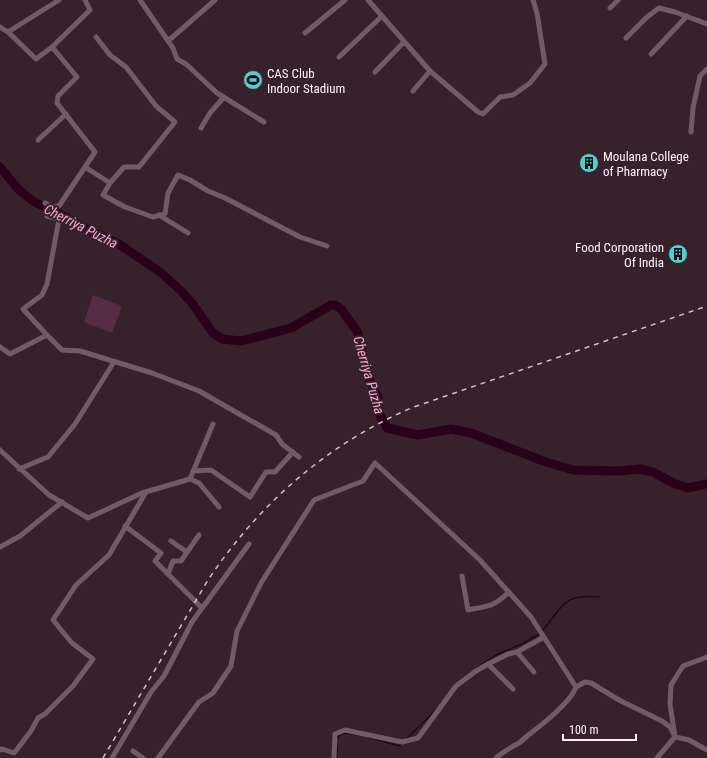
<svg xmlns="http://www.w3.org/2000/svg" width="707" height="758" font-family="'Roboto Condensed',sans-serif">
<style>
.green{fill:#562c42}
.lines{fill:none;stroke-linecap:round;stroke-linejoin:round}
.stream{stroke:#29021a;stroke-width:1.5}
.river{stroke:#29021a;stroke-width:9}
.minor{stroke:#725b66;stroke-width:5}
.rail{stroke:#d2c1c9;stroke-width:1.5;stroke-dasharray:5 5;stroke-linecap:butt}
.labels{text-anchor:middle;stroke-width:4;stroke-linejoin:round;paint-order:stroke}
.poi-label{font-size:13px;fill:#fff0f7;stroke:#37222c;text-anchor:start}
.water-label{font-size:14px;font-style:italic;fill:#f4a6ce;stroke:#37222c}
</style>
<rect width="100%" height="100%" fill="#37222c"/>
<g class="green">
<path d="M251 69 264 79 254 91 242 81Z"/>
<path d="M93 295 122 306 112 333 84 322Z"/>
</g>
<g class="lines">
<g class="stream">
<path d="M542 631C564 607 560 594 599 597"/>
<path d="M475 669 496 655 526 642 539 634"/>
<path d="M368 737 399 746 401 744"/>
<path d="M337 739 340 734 346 733 359 735"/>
<path d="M405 740 434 712"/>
<path d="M337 758V744"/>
</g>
<path class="river" d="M0 167 18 189 34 202 56 212 81 226 119 244 160 272 178 288 192 303 213 333 222 339 241 341 291 328 331 305H335L341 309 357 331 362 349 365 371 378 397V411L387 428 418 435 451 429 471 433 546 462 573 470 619 471 639 469 653 472 673 483 688 488 707 484"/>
<g class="minor">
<path d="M140 0 173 48 177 59 186 64 217 93 264 122"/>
<path d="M368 0 430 71 413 91"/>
<path d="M610 8 618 0"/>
<path d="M0 27 8 32 59 0"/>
<path d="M8 32 36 59 52 47 77 77 58 96 57 103 95 152 59 206 52 207 45 203"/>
<path d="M305 33 345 0"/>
<path d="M96 37 110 55 126 67 156 106 175 122 139 167H124L110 183"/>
<path d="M626 38 647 17 659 8 675 12 707 24"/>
<path d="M168 41 215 0"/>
<path d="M52 47 90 10 85 0"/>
<path d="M651 54 687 16"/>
<path d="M339 57 382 16"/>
<path d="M430 71 478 112 483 114 500 97 513 95 530 83 545 64 537 13 533 0"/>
<path d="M375 72 404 42"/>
<path d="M201 128 210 113 224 97"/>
<path d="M691 132 693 108 700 76 707 69"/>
<path d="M38 140 66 114"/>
<path d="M85 167 110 183 103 195 125 207 153 217 165 214 168 193 178 175 190 180 208 191 225 198 300 237 327 246"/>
<path d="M52 207 47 216 59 219 47 284 42 295 23 309 45 333 62 350 80 351 152 373 199 391 276 435 282 444 299 457"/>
<path d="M159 215 188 233"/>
<path d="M0 347 10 354 47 335"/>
<path d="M0 450 49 495 88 518 142 493 190 479 199 483 219 507"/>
<path d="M19 469 48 457 75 424 114 362"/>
<path d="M193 471 211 470 250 497 266 472H275L293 452"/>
<path d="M190 479 213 424"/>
<path d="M125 526 161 553 155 561 202 608"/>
<path d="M171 541 187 552"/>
<path d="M0 547 20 536 62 502"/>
<path d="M168 574 173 561H181L199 535"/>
<path d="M462 576 468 610C488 606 493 607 509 592"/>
<path d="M517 652 534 672"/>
<path d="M488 664 513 689"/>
<path d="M0 750 2 749 14 753 31 731 38 718 45 714 73 686 93 659 72 643 53 620 76 585 109 555 146 492"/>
<path d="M133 751 143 758"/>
<path d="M112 758 151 692 164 676 192 622 249 544"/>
<path d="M158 758 199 702 213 693 231 666 237 631 261 583 314 500 363 481 375 463 480 560 531 617 576 687 585 682 591 683 619 700 662 721 670 727 675 737 689 740 707 750"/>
<path d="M334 758 335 734 345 730 402 742 418 738 456 686 476 671 488 664 508 654 517 652 544 637"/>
<path d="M496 758C504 751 510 748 519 743 523 740 527 736 531 733 544 723 571 702 576 687"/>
<path d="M657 758 675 737 670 704 671 685 683 666 707 657"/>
</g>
<path class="rail" d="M103 758 208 580C259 504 326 445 411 408L707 306"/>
</g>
<defs>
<g id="stadium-disc" transform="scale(1)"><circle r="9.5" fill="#52cdd0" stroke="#37222c"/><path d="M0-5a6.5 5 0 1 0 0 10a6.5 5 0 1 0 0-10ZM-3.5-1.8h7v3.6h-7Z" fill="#111"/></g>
<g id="building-disc" transform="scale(1)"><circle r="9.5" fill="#52cdd0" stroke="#37222c"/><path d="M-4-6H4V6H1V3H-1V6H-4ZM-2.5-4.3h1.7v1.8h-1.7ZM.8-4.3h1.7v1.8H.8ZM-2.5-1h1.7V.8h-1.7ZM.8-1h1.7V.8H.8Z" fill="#111"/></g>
</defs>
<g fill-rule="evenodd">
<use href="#stadium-disc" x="253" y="80"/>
<use href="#building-disc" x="589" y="163"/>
<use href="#building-disc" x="678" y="254"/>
</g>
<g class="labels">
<g class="poi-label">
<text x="267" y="78">CAS Club<tspan x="267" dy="15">Indoor Stadium</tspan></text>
<text x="603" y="161">Moulana College<tspan x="603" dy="15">of Pharmacy</tspan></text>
<text x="664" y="252" text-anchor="end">Food Corporation<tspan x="664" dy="15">Of India</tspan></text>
</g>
<g class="water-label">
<text transform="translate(81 226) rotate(27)" y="5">Cherriya Puzha</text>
<text transform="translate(369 375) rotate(74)" y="5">Cherriya Puzha</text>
</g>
</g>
<path d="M563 734v6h73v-6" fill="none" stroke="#fff0f7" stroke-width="2"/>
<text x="569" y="734" font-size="12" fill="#fff0f7" stroke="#37222c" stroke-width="3" paint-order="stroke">100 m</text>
</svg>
